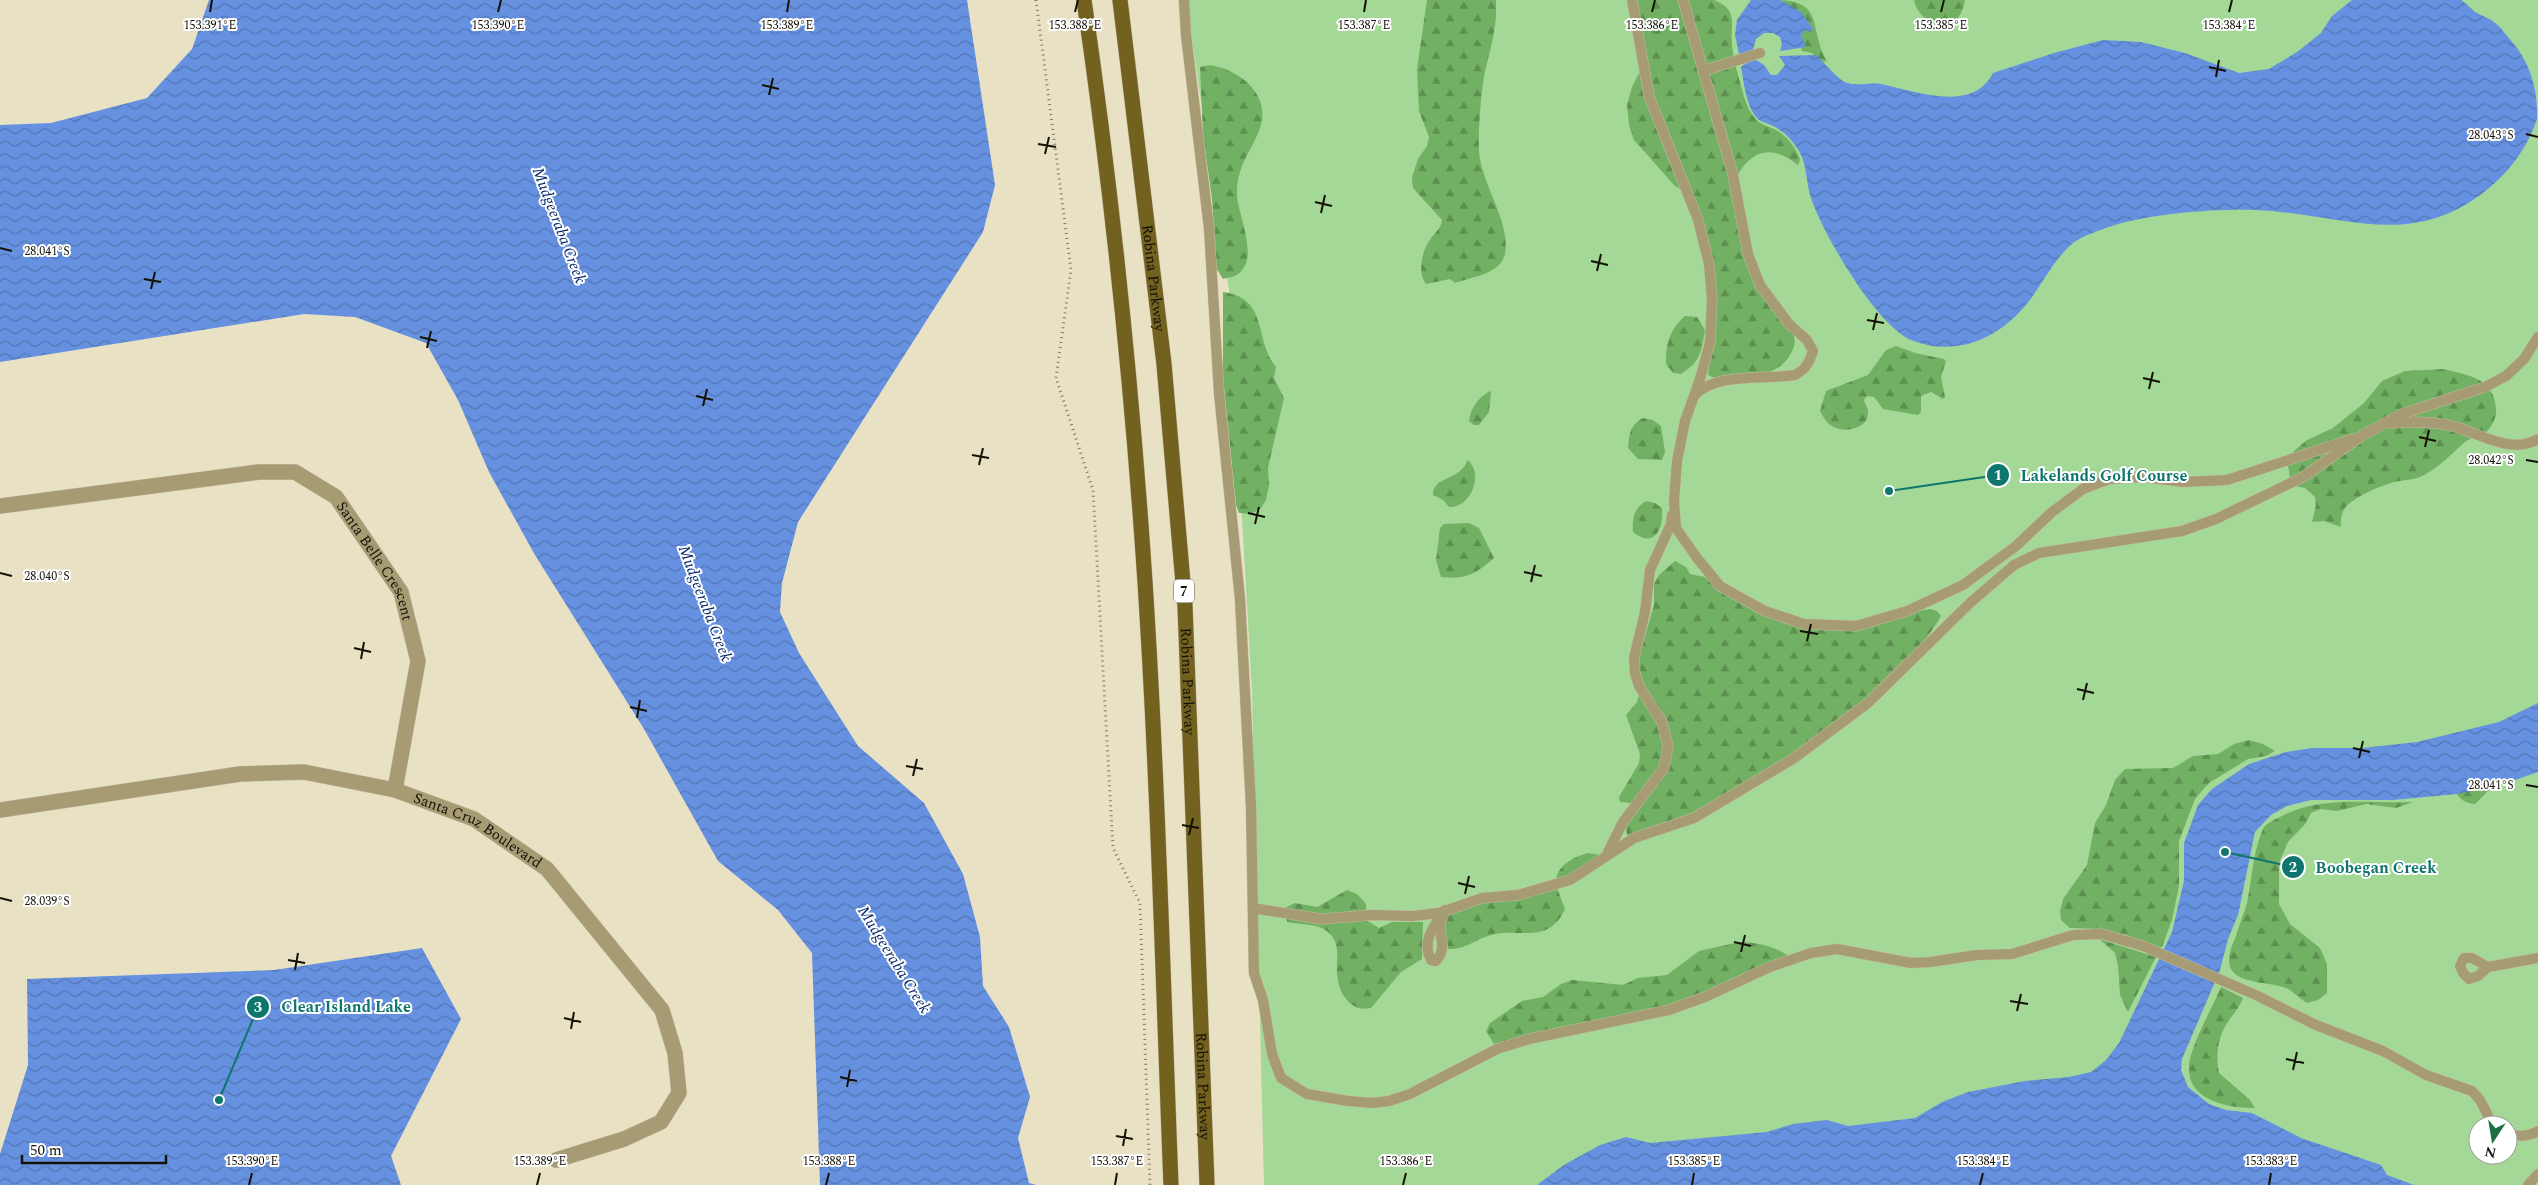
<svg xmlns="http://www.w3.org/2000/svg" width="2538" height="1185" font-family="Spectral,serif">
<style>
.green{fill:#a3d896;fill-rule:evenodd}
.forest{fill:url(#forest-firs)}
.water{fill:url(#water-waves)}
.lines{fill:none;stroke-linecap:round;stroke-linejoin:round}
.service-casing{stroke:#c3bca2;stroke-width:11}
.minor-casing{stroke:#c3bca2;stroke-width:16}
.primary-casing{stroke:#c3bca2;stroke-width:16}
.path{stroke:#7f7a66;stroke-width:3;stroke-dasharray:1 4;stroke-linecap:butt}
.service{stroke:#a69b73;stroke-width:10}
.minor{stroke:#a69b73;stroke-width:15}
.primary{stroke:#72611f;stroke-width:15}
.ticks{fill:none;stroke:#141107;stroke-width:2}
.labels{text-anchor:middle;stroke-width:4;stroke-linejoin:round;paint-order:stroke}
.shield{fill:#fff;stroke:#5a5851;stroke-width:1}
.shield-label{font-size:14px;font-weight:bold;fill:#141107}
.street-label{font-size:15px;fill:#141107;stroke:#fff}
.water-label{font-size:16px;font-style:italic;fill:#04276b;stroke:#fff}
.ticks-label{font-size:12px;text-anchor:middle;fill:#141107;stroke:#fff;stroke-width:4;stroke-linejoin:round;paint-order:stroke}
.leader{fill:none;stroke:#0f766e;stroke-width:2}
.callout-dot{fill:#0f766e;stroke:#fff;stroke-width:2}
.mark-label{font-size:15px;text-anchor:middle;font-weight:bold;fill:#fff}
.callout-label{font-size:16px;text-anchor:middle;font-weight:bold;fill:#0f766e;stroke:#fff;stroke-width:4;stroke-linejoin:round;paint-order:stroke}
</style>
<defs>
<pattern id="forest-firs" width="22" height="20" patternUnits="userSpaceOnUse" patternTransform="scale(1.25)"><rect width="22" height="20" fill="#72b163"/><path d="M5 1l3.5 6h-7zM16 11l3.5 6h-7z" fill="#5c8f50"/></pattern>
<pattern id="water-waves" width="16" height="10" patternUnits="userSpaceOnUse" patternTransform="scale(1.25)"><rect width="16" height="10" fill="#6691e0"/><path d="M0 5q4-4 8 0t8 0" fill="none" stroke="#5375b4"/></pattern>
</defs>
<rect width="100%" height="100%" fill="#e9e1c4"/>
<path class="green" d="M1186 0H2538V1185H1264L1252 692 1229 290ZM2478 1125H2508V1155H2478Z"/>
<g class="forest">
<path d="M1427 0H1496V5C1497 29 1490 49 1485 72 1481 91 1478 132 1479 152 1482 185 1511 223 1505 254 1500 275 1470 277 1455 283L1450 279 1426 284C1417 273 1422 252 1429 241 1434 233 1441 229 1442 220L1413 188 1412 177 1418 159 1427 146 1429 137 1419 111 1417 69Z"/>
<path d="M1635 0H1714C1739 10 1730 23 1732 44 1733 59 1739 78 1743 93 1745 100 1749 112 1754 117 1759 124 1767 126 1774 129 1786 135 1796 147 1800 160L1798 165C1777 149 1759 146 1742 168 1739 173 1733 183 1733 189 1733 195 1737 205 1738 211 1743 231 1747 251 1753 271 1759 293 1800 322 1794 346 1783 380 1747 376 1717 379L1708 375 1714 309 1693 196 1675 186 1634 140 1629 125 1627 105 1632 87 1639 73 1645 43Z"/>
<path d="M1775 0C1826 0 1808 29 1827 61L1820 62 1812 53 1802 51 1799 42Z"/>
<path d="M1914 0H1965C1962 17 1956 22 1941 29 1928 19 1918 17 1914 0Z"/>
<path d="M1210 65C1241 70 1273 96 1259 131 1250 153 1236 168 1237 195 1238 216 1260 259 1238 274 1234 277 1227 278 1223 279L1216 268 1212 199 1203 135 1200 67Z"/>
<path d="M1223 292C1269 298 1254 340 1276 367L1274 378 1284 398 1268 468 1269 485 1266 500 1261 508 1251 514 1239 513 1236 505 1223 379Z"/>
<path d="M1685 316 1697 317 1705 330C1701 353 1701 361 1681 374L1673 373 1666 364C1666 344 1669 330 1685 316Z"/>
<path d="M1896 346 1915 353 1944 359 1946 361 1941 377 1945 397 1943 399 1931 392 1921 396V412L1918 415 1883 409 1874 397 1867 396 1864 400C1865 404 1868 408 1868 411 1870 429 1843 434 1832 426 1826 423 1823 416 1820 411L1826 391 1868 375 1886 350Z"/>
<path d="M2444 369C2469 376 2493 377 2496 408 2497 417 2492 427 2486 432 2480 436 2471 437 2465 442 2451 454 2438 469 2420 477 2412 480 2403 480 2394 482 2380 486 2361 494 2350 503 2342 509 2340 517 2341 527L2324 521 2312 522 2316 505 2315 497 2305 488 2295 486 2290 479 2288 464 2294 451 2307 440 2333 428 2364 403 2382 381 2405 371Z"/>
<path d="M1491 391 1489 412 1479 425H1474L1469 421C1470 409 1480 395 1491 391Z"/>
<path d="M1643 418 1653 420 1661 426 1665 452 1662 460 1638 459 1628 448C1629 434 1630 425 1643 418Z"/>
<path d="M1468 460C1484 475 1471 508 1449 507L1443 500 1433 495C1432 480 1453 479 1461 470 1464 468 1466 463 1468 460Z"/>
<path d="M1646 501 1655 503 1662 508C1664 529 1654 549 1633 532 1632 518 1634 508 1646 501Z"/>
<path d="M1469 523 1479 528 1494 558C1476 574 1465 580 1441 577L1436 560 1440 528 1444 524Z"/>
<path d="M1675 561 1686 567 1690 574 1705 577 1715 586 1821 628 1930 609 1937 611 1941 616C1900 689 1781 767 1707 807 1685 819 1660 826 1636 835H1627L1626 828 1634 810 1632 803 1620 802 1619 797 1639 763 1640 754 1626 715 1637 702 1639 695V657L1654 605V584L1659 575Z"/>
<path d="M2249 740 2263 744 2275 751 2266 756 2248 759 2209 783 2195 799 2179 841V886L2172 920 2162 947 2157 948 2126 935 2101 929 2070 928 2061 920 2060 911 2063 899 2087 865 2095 823 2106 805 2115 780 2125 769 2173 768 2193 756 2218 754 2234 744Z"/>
<path d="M2487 785 2490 789 2475 804C2465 803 2460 800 2455 791Z"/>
<path d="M2413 802 2396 808 2366 804 2337 811 2321 809 2311 813 2306 823 2288 842 2279 863V904L2290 924 2320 948 2327 964V993L2318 1000 2307 1003C2300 999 2293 991 2286 988 2271 982 2239 984 2231 969 2226 958 2232 946 2236 936 2239 925 2244 914 2247 903 2252 879 2253 851 2263 829 2266 823 2276 819 2282 816 2321 795 2370 804 2413 802Z"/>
<path d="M1588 853 1600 855 1567 878 1556 879C1559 864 1574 857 1588 853Z"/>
<path d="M1557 888 1565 909C1548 946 1519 927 1491 935 1475 939 1466 950 1448 949L1444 925 1450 912 1463 905Z"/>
<path d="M1347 890 1357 894 1366 904V920L1379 928 1392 922H1423L1422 959 1401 972 1371 1008C1361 1010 1354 1008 1347 1000 1326 974 1348 949 1328 932 1318 923 1300 925 1287 922L1285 908 1295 903 1317 907Z"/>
<path d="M2099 939 2156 957 2128 1012 2120 995 2118 966 2115 953Z"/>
<path d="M1740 942C1757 943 1772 945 1787 955L1786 959 1677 1004 1494 1044 1486 1031 1490 1023 1522 1001 1543 997 1561 984 1572 980 1623 985 1638 978 1667 975 1699 951Z"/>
<path d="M2221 987 2243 998C2239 1009 2231 1016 2226 1025 2217 1040 2216 1057 2219 1073L2250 1100 2255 1108C2228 1108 2187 1101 2189 1066 2190 1046 2213 1007 2221 987Z"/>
</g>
<g class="water">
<path d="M209 0H967L995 185 983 232 798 522 782 583 780 612 799 653 858 746 924 803 963 874 980 937 983 986 1009 1027 1030 1097 1018 1138 1029 1183 1036 1185H820L812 953 778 910 718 861 644 729 535 555 489 472 458 400 426 343 355 317 304 314 0 362V125L51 123 147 98 192 49Z"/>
<path d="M1751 0H1780L1801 12 1813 29 1811 32 1806 30 1801 35 1806 47 1780 51 1782 44 1780 37 1773 33H1764L1756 39 1753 50 1740 59 1735 35 1737 20Z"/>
<path d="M2352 0H2461C2466 3 2470 8 2475 12 2480 15 2486 17 2491 20 2498 24 2503 31 2508 37 2529 60 2538 86 2537 119 2528 146 2511 170 2489 188 2412 252 2344 214 2256 210 2212 209 2154 213 2112 226 2100 230 2082 236 2073 243 2056 257 2045 279 2032 297 2004 336 1959 359 1911 340 1876 325 1823 234 1811 198 1806 183 1807 164 1799 151 1793 141 1784 131 1773 126 1768 123 1762 123 1757 118 1746 106 1744 83 1741 67L1753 58 1764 65 1771 75H1777L1785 65 1779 56 1816 55C1824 62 1838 80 1847 83 1858 86 1871 82 1881 84 1915 91 1972 114 1993 73L2054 53 2103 40 2141 42 2185 53 2239 73 2269 69 2297 52 2321 33 2332 16Z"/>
<path d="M2538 703V772L2501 785 2457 794 2393 800H2311L2287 806 2271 815 2255 832 2238 915 2228 939 2220 970 2182 1059 2181 1070 2188 1087 2209 1104 2226 1110 2252 1113 2301 1138 2381 1165 2387 1175 2414 1185H1537L1564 1165 1600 1145 1626 1137 1650 1143 1767 1132 1793 1124 1827 1120 1848 1126 1915 1118 1942 1102 1968 1092 2025 1081 2069 1077 2091 1072 2106 1060 2119 1043 2172 932 2184 881V843L2198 805 2212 789 2249 764 2286 752 2312 748H2362L2417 742 2499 722Z"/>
<path d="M422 948 461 1019 391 1156 401 1185H0V1154L28 1065 27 979 274 970Z"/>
</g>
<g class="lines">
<g class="service-casing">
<g id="service">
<path d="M1184 0 1186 35 1209 228 1219 392 1240 599 1251 806 1254 973 1263 1000 1272 1054 1281 1078 1307 1094 1348 1101 1372 1103 1389 1101 1410 1094 1497 1049 1529 1039 1669 1010 1705 997 1770 967 1811 953 1837 949 1911 963 1930 962 1977 955 2012 954 2073 935 2102 934 2143 946 2258 996 2316 1025 2383 1051 2426 1075 2472 1091 2480 1100 2493 1125"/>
<path d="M1632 0 1649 96 1698 220 1709 264 1712 299 1710 342 1700 379 1685 421 1677 461 1674 501 1676 528 1697 558 1720 586 1765 611 1804 624 1856 626 1907 611 1963 585 2016 546 2052 512 2083 489 2109 479 2142 477 2184 482 2227 480 2353 439"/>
<path d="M1683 0 1733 175 1748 254 1760 285 1789 324 1807 340 1813 351C1809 363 1806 369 1795 375 1765 380 1716 372 1695 395"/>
<path d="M1703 71 1760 53"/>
<path d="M2390 423C2411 422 2432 421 2452 426 2480 433 2510 455 2538 439"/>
<path d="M1608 852 1623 822 1664 768 1668 746 1662 722 1639 686 1635 674 1634 658 1645 612 1650 570 1671 524 1672 515"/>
<path d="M1253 908 1321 919 1372 915 1413 916 1439 913 1482 898 1518 895 1570 880 1634 838 1694 818 1793 759 1868 703 1971 602 2014 565 2039 553 2182 531 2216 519 2303 477 2363 435 2402 414 2485 387 2506 376 2524 359 2538 337"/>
<path d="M1445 910C1444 915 1440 921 1440 926 1440 941 1447 948 1436 961L1431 960C1421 942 1434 925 1445 910Z"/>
<path d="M2488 967 2472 958H2464L2460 966 2463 973 2469 979 2478 976 2488 967 2538 958"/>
<path d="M2508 1134C2519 1137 2528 1137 2538 1131"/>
<path d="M2528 1185 2538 1174"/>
</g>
</g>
<g class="minor-casing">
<g id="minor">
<path id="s1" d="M0 506 259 472H295L336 497 401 592 418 661 395 790"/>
<path id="s2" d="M0 810 240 774 304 772 395 790 474 819 547 869 662 1010 675 1053 679 1093 661 1122 624 1139 556 1160"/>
</g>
</g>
<g class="primary-casing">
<g id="primary">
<path d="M1084 0C1112 193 1132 387 1145 582 1158 783 1163 984 1171 1185"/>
<path id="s3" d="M1120 0 1164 364 1185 606 1207 1185"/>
</g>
</g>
<path class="path" d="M1036 0 1071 270 1056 378 1093 490 1113 848 1140 903 1150 1185"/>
<use href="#service" class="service"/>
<use href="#minor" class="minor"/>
<use href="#primary" class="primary"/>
</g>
<path class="ticks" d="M210 12 212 0M498 12 501 0M787 12 789 0M1075 12 1078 0M1364 12 1366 0M1652 12 1655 0M1941 12 1944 0M2229 12 2232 0M2209 67 2226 71M2216 77 2219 60M762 85 779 89M769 95 773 78M2526 134 2538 137M1038 144 1056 147M1045 154 1049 137M1315 202 1332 206M1321 213 1325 195M0 248 12 251M1591 261 1608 265M1597 271 1601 254M144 279 161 282M151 289 155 272M1867 320 1884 323M1873 330 1877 313M420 337 437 341M427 348 431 331M2143 378 2160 382M2149 389 2153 372M696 396 713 400M703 406 707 389M2419 437 2436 441M2425 447 2429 430M972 455 989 458M2526 460 2538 462M979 465 983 448M1248 513 1265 517M1255 524 1259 507M1524 572 1542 576M0 573 12 576M1531 582 1535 565M1800 631 1818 634M1807 641 1811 624M354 648 371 652M361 659 364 642M2077 689 2094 693M2083 700 2087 683M630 707 647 711M637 718 640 700M2353 748 2370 752M2359 758 2363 741M906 766 923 769M913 776 917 759M2526 785 2538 787M1182 825 1199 828M1189 835 1193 818M1458 883 1475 887M1465 894 1469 876M0 898 12 901M1734 942 1751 946M1741 952 1745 935M288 960 305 963M295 970 298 953M2010 1001 2028 1004M2017 1011 2021 994M564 1018 581 1022M571 1029 574 1012M2286 1059 2304 1063M2293 1070 2297 1052M840 1077 857 1081M847 1087 850 1070M1116 1136 1133 1139M1123 1146 1126 1129M249 1185 252 1173M537 1185 540 1173M826 1185 829 1173M1115 1185 1117 1173M1403 1185 1406 1173M1692 1185 1694 1173M1980 1185 1983 1173M2269 1185 2271 1173"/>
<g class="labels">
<rect class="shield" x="1174" y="579.5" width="20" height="23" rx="4"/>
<g class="shield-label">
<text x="1184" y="596">7</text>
</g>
<g class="street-label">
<text dy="5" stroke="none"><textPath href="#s3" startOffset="280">Robina Parkway</textPath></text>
<text dy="5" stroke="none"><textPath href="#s1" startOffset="421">Santa Belle Crescent</textPath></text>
<text dy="5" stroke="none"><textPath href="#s3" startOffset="685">Robina Parkway</textPath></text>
<text dy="5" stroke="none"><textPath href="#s2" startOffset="492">Santa Cruz Boulevard</textPath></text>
<text dy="5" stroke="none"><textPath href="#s3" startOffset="1090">Robina Parkway</textPath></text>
</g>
<g class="water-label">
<text transform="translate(560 225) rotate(69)" y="6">Mudgeeraba Creek</text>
<text transform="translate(706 603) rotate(69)" y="6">Mudgeeraba Creek</text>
<text transform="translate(895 959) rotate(58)" y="6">Mudgeeraba Creek</text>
</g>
</g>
<g class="ticks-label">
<text x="210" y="29">153.391°E</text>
<text x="498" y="29">153.390°E</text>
<text x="787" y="29">153.389°E</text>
<text x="1075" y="29">153.388°E</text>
<text x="1364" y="29">153.387°E</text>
<text x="1652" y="29">153.386°E</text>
<text x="1941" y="29">153.385°E</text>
<text x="2229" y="29">153.384°E</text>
<text x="2491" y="139">28.043°S</text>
<text x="47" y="255">28.041°S</text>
<text x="2491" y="464">28.042°S</text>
<text x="47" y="580">28.040°S</text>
<text x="2491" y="789">28.041°S</text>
<text x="47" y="905">28.039°S</text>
<text x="252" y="1165">153.390°E</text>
<text x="540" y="1165">153.389°E</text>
<text x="829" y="1165">153.388°E</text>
<text x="1117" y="1165">153.387°E</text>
<text x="1406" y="1165">153.386°E</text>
<text x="1694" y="1165">153.385°E</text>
<text x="1983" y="1165">153.384°E</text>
<text x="2271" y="1165">153.383°E</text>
</g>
<path class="leader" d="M1889 491L1998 475M2225 852L2293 867M219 1100L258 1007"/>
<g class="callout-dot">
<circle cx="1889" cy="491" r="5"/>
<circle cx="2225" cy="852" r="5"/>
<circle cx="219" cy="1100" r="5"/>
<circle cx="1998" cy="475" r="12"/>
<circle cx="2293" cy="867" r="12"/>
<circle cx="258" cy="1007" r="12"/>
</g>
<g class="mark-label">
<text x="1998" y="480">1</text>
<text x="2293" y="872">2</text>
<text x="258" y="1012">3</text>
</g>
<g class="callout-label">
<text x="2104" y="481">Lakelands Golf Course</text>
<text x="2376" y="873">Boobegan Creek</text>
<text x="346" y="1012">Clear Island Lake</text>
</g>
<g transform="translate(2493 1140) rotate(192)"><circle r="24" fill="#ffffff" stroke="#a1a09c"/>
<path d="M0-4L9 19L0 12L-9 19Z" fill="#1c7041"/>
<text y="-8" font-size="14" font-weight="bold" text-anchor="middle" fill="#141107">N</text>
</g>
<path d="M22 1155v8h144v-8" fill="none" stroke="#141107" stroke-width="2.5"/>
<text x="30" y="1155" font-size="15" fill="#141107" stroke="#ffffff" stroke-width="4" paint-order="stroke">50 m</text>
</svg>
